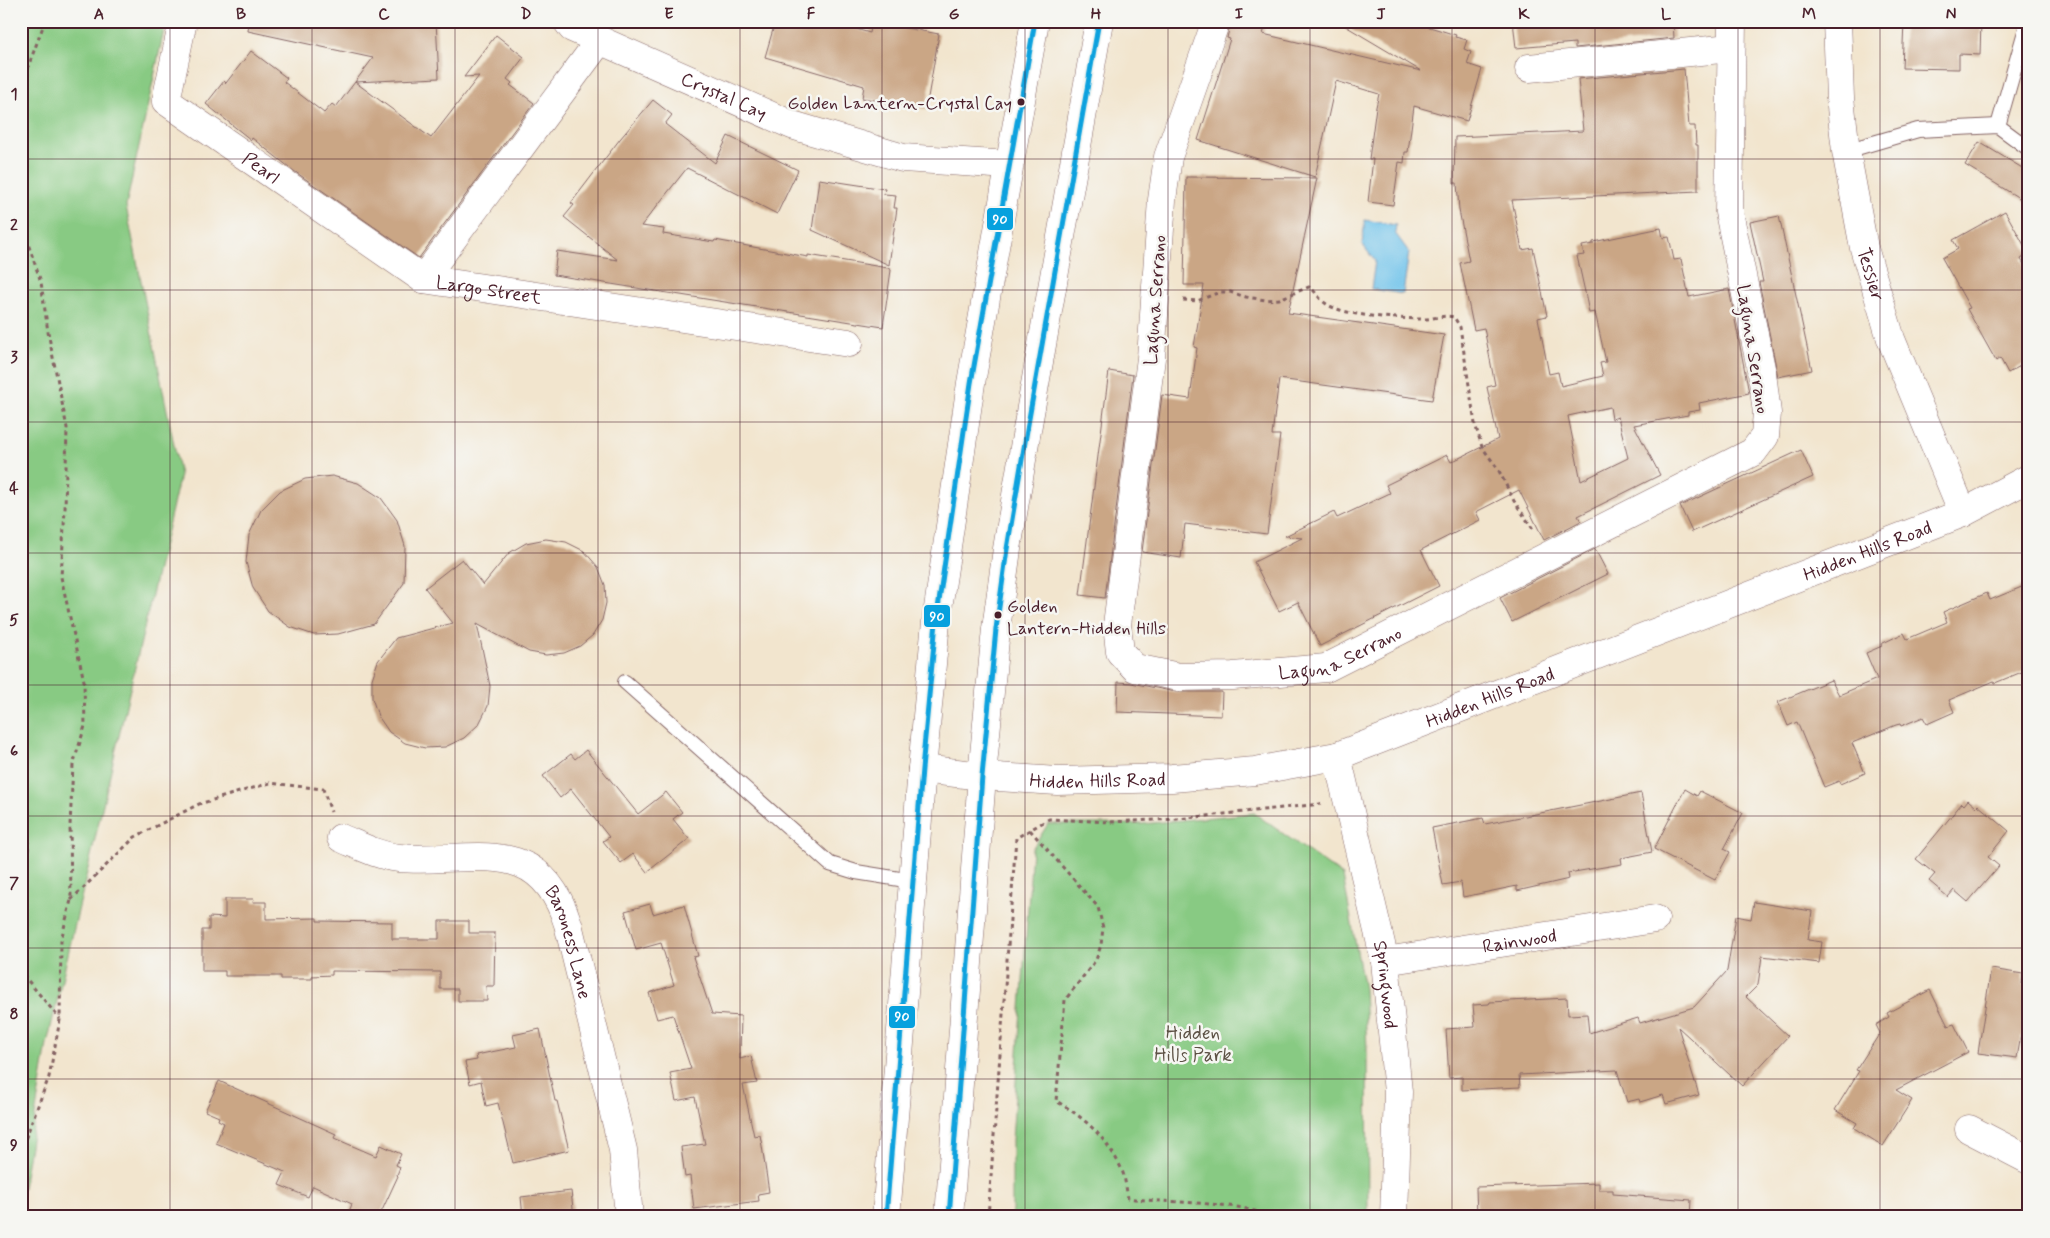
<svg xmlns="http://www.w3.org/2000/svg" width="2050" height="1238" font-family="Mynerve,sans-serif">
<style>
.green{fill:#88ca83;stroke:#697457}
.water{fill:#6fc3eb;stroke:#5c718b}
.building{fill:#caa685;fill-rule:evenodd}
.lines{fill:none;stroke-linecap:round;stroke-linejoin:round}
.lane-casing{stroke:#856464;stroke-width:16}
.street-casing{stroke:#856464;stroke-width:29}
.secondary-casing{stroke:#856464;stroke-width:29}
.primary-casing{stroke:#856464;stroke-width:29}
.path{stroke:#856464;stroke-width:3;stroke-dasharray:4 4;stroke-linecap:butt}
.lane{stroke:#fff;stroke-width:14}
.street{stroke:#fff;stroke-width:28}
.secondary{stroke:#fff;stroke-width:28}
.primary{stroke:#fff;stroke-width:28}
.bus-1-casing{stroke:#f6f6f2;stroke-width:9}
.bus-1{stroke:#07a1de;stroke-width:5}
.grid{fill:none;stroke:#4a1f2b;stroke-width:1;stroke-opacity:0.55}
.bus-dot{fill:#4a1f2b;stroke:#f6f6f2;stroke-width:2}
.labels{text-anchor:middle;stroke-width:5;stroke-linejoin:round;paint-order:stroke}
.bus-label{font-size:18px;fill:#4a1f2b;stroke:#f6f6f2;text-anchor:end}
.street-label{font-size:19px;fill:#4a1f2b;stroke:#f6f6f2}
.park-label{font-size:19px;fill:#5d5245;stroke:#f6f6f2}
.line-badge{stroke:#f6f6f2;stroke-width:2}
.badge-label{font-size:14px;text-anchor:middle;font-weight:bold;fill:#fff}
.neatline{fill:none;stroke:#4a1f2b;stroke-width:2}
.grid-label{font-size:16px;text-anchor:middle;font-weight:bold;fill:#4a1f2b}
</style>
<rect width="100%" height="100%" fill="#f6f6f2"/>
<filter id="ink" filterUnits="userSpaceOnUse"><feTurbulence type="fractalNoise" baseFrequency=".02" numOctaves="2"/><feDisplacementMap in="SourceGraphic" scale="10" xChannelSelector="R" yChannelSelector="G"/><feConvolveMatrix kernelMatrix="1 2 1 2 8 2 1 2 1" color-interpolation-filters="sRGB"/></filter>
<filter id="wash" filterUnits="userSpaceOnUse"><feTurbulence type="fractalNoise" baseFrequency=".0096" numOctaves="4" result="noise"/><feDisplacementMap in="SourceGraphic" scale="20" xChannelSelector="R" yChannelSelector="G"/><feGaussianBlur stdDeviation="1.12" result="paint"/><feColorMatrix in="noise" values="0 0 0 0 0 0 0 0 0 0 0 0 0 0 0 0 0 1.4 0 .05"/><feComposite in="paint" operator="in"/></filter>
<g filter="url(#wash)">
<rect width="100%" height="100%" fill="#f2e5ce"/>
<g class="green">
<path d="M21 21H166L126 206 180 475 47 1044 21 1200Z"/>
<path d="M1254 813 1343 876 1364 989 1367 1049 1368 1217H1012V1140L1032 849 1048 824H1142Z"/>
</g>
<path class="water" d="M1365 220 1396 225 1395 233 1409 252 1403 294 1371 289 1375 261 1362 244Z"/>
<g id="blocks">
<g class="building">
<path d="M249 21H436L439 78 355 82 373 58 248 31Z"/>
<path d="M778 21H807L830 28 831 22 870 33 872 22 939 34 926 109 862 98 864 86 765 57 774 26H777Z"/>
<path d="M1231 21H1267L1263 34 1421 71 1337 21H1410L1456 35 1455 37 1467 40 1464 49 1471 52 1467 64 1482 69 1467 121 1414 106 1408 152H1405L1404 163 1399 162 1393 205 1368 202 1373 159H1369L1376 107 1379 94 1336 81 1315 177 1198 140 1230 39 1227 38Z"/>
<path d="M1513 21H1673L1674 38 1575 48V43L1516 48Z"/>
<path d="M1904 21H1981L1980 55 1959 54V69L1902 68Z"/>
<path d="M496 35 524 57 507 79 512 83 510 85 534 103 419 258 294 171 252 138 251 140 206 104 224 81 226 83 251 51 287 78 284 82 324 113 332 104 336 107 355 82 431 138 479 76 464 77Z"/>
<path d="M1684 69 1689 126H1695L1696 145H1698V191L1512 200 1522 250 1533 248 1547 316 1538 318 1549 374 1558 372 1561 386 1603 376 1600 363 1606 362 1595 312 1589 313 1585 292 1577 256 1584 255 1582 246 1593 244V242L1661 228 1663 238 1669 237 1674 260 1681 259 1689 297 1729 289 1749 393 1699 403 1700 410 1688 412V415L1634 425 1660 475 1578 516 1581 521 1544 540 1519 490 1476 512 1480 520 1421 550 1439 586 1320 646 1298 602 1279 611 1254 562 1302 538 1285 536 1334 512 1337 518 1390 493 1386 485 1447 455 1451 462 1498 439 1487 387 1495 385 1484 328 1474 330 1460 263 1469 261 1459 210 1457 183H1454L1455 137 1583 131 1578 79ZM1610 407 1612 419 1618 417 1628 458 1581 481 1568 416Z"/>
<path d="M653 100 672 115 665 124 715 163 728 136 798 170 777 214 687 168 641 226 664 229 663 234 714 242 715 240 808 257V255L888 268 891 270 883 327 554 275 557 251 618 260 564 217 574 205 571 203 620 139Z"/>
<path d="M1979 142 2029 172V204L1965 165Z"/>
<path d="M1186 177 1317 178 1288 313 1444 335 1432 400 1279 379 1272 435H1280L1267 534 1185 524 1181 558 1142 552 1162 395 1190 399 1197 348 1194 347 1204 285H1184Z"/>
<path d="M819 179 885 189 884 194 896 195 894 208H897L889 265 812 230Z"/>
<path d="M2005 211 2029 254 2021 259 2029 274V361L2008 373 2000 358 1996 361 1967 309 1970 308 1942 258 1958 249 1953 240Z"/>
<path d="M1779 216 1812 370 1778 377 1759 282H1763L1750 222Z"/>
<path d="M1109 371 1133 375 1105 598 1080 595Z"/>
<path d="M1801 450 1813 477 1692 532 1680 506Z"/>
<path d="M332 476 358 483 381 498 397 520 405 546 404 583 374 624 338 634 314 635 290 627 268 611 253 588 246 562 249 535 261 510 280 491 305 479Z"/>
<path d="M546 539 566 542 584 551 598 567 605 585 606 603 602 620 593 635 580 646 564 653 546 655 529 652 477 624 490 686 488 706 479 724 464 738 445 747 425 748 405 743 389 732 378 716 372 698V679L378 661 396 638 453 623 425 588 462 559 483 585 509 553 526 543Z"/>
<path d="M1595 549 1608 574 1512 622 1500 598Z"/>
<path d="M2029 584V669L1995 683 1994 681 1949 700 1954 712 1927 724 1923 717 1901 726 1900 724 1896 725 1852 743 1865 773 1840 784 1839 781 1824 787 1797 722 1788 726 1778 702 1831 680 1839 695 1877 679 1866 653 1882 646 1881 644 1904 633 1907 639 1947 622 1943 612 1987 593 1990 600Z"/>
<path d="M1118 682 1131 683 1176 692H1222L1221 716 1117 712Z"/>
<path d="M586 750 638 814 666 792 682 812 673 819 689 839 647 872 633 854 621 863 603 841 609 837 571 789 560 798 543 776 571 754 575 759Z"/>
<path d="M1685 789 1697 796 1700 791 1743 813 1724 849 1730 852 1715 880 1654 849Z"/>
<path d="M1641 793 1652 852 1621 858 1622 864 1568 873 1569 879 1517 891V886L1463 897 1461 882 1443 885 1432 828 1483 818 1485 824Z"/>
<path d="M1968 800 1976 807 1978 805 2009 831 1988 857 1999 866 1968 902 1954 890 1948 897 1929 881 1935 874 1916 859 1962 803 1964 805Z"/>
<path d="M225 899H254L253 902H266V919L317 918V921L392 922V939H439V921H469V933H495L494 986H486L487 1001H458V989H440V972L332 971V975L312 976V979H281V976H225V971H202V930H209V917L225 918Z"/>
<path d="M1754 902 1812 911 1808 940 1822 942 1819 963 1762 956 1758 985 1746 997 1788 1036 1742 1086 1678 1027 1699 1095 1666 1104 1663 1095 1640 1102 1639 1099 1627 1102 1617 1070 1519 1075 1520 1087 1462 1090V1077L1449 1078 1446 1029 1475 1027 1473 1005 1489 1004 1490 1002 1567 998 1568 1015 1587 1014 1589 1033 1638 1018 1640 1023 1694 1007 1727 971 1736 916 1751 919Z"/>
<path d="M650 904 653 914 684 905 698 956 693 957 712 1014 741 1016 740 1059 751 1056 757 1083 743 1085 754 1136 760 1135 762 1146 769 1192 758 1194 759 1201 694 1209 690 1176 685 1177 681 1147 705 1144 695 1097 676 1101 670 1073 691 1069 673 1015 657 1019 649 993 674 985 661 943 636 950 625 911Z"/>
<path d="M1991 969 2023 974 2022 984 2029 985V1036L2021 1035 2017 1058 1978 1053Z"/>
<path d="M1930 990 1948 1026 1954 1024 1968 1052 1896 1090 1912 1100 1883 1146 1854 1128 1857 1123 1835 1110 1859 1071 1856 1070 1880 1033 1876 1025 1889 1017 1887 1013Z"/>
<path d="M540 1029 555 1101H557L569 1150 513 1163 498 1103 486 1106 481 1081 470 1084 465 1062 477 1060 476 1055 516 1047 513 1035Z"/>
<path d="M219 1081 336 1134 334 1138 376 1156 381 1145 401 1154 396 1165 400 1167 397 1175 398 1176 379 1217H347L352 1204 313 1186 308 1197 279 1185 285 1172 216 1143 224 1123 218 1120 219 1117 205 1111Z"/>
<path d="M1599 1183V1190H1613V1194L1691 1200 1690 1217H1477L1476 1187Z"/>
<path d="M571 1191 574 1217H523L521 1197Z"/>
</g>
</g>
</g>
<g filter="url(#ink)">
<use href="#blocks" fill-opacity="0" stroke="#856464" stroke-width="1"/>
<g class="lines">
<g class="lane-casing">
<g id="lane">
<path d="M1998 126 2028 21"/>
<path d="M1846 151 1918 130 1998 126 2029 149"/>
<path d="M625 682 830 864 856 872 912 881"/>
</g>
</g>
<g class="street-casing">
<g id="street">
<path id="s1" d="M183 21 166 101 423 279 849 343"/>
<path id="s2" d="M567 21 572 28 792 125 903 158 1009 165"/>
<path id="s3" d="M1216 21 1168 157 1162 200 1151 358 1117 625 1120 652 1135 668 1179 677 1233 676 1326 668 1753 452 1765 436 1767 413 1762 373 1729 212 1732 21"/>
<path d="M1529 68 1731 48"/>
<path d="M423 279 600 40"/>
<path id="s4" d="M1337 756 1385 961 1398 1092 1394 1217"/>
<path id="s5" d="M341 838C360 846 379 856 399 858 472 864 539 831 568 924L623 1150 629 1217"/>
<path id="s6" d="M1385 961 1655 919"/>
<path d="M1969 1129 2029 1160"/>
</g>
</g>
<g class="secondary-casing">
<g id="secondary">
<path id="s7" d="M1837 21 1840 98 1846 151 1864 248 1891 339 1963 513"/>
<path id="s8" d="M922 769 982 776 1057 781 1172 778 1255 771 1337 756 1963 513 2029 478"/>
</g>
</g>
<g class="primary-casing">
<g id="primary">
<path d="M886 1217 922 769 936 622 971 383 1035 21"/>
<path d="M949 1217 982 776 996 629 1007 549 1027 430 1099 21"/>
</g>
</g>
<g class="path">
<path d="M21 141 28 67 45 21"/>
<path d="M21 223 41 282 48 332 67 428 65 509 61 577 84 681 85 726 73 765 70 825 71 900 61 940 60 1020 49 1077 21 1150"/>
<path d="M1183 300 1197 301 1220 292H1230L1246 297 1266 300 1279 299 1309 287C1316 291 1318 298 1325 303 1344 317 1396 318 1420 319 1432 320 1443 314 1454 317L1460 327 1475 424 1482 447 1498 469 1514 501 1535 532"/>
<path d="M21 808C32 834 29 861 21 887"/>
<path d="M1030 830 1098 907 1103 928 1101 945 1096 960 1065 1000 1056 1101C1084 1117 1107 1138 1121 1168 1125 1176 1126 1188 1128 1198 1155 1203 1251 1201 1266 1217"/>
<path d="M71 900 135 837 199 804 270 783 323 789 331 812"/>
<path d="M21 967 24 976 60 1019"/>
<path d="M988 1217 1016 838 1049 819 1110 822 1177 819 1321 804"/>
<path d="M1245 1217 1247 1209"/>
</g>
<use href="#lane" class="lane"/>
<use href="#street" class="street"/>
<use href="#secondary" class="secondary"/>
<use href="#primary" class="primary"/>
<g class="bus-1-casing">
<g id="bus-1">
<path d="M886 1217 922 769 936 622 971 383 1035 21"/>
<path d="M949 1217 982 776 996 629 1007 549 1027 430 1099 21"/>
</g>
</g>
<use href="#bus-1" class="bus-1"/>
</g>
</g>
<path class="grid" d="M170 21V1217M312 21V1217M455 21V1217M598 21V1217M740 21V1217M882 21V1217M1025 21V1217M1168 21V1217M1310 21V1217M1452 21V1217M1595 21V1217M1738 21V1217M1880 21V1217M21 159H2029M21 290H2029M21 422H2029M21 553H2029M21 685H2029M21 816H2029M21 948H2029M21 1079H2029"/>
<g class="bus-dot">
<circle cx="1021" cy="102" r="4.5"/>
<circle cx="998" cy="615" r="4.5"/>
</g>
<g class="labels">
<g class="bus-label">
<text x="1012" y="109">Golden Lantern-Crystal Cay</text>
<text x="1007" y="612" text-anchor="start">Golden<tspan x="1007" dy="22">Lantern-Hidden Hills</tspan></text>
</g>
<g class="street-label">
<text dy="7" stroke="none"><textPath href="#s2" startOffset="175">Crystal Cay</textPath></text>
<text dy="7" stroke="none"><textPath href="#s1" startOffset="198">Pearl</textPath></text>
<text dy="7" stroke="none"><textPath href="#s7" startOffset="256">Tessier</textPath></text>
<text dy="7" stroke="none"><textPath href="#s1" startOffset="461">Largo Street</textPath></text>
<text transform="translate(1154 300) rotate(-86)" y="7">Laguna Serrano</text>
<text transform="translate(1754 349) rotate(81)" y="7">Laguna Serrano</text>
<text dy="7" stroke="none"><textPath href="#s8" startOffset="986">Hidden Hills Road</textPath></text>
<text dy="7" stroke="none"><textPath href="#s3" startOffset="874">Laguna Serrano</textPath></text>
<text dy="7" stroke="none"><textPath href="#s8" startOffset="581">Hidden Hills Road</textPath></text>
<text dy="7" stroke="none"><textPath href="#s8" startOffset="176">Hidden Hills Road</textPath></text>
<text dy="7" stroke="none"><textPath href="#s6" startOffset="136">Rainwood</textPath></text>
<text dy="7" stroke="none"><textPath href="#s5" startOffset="281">Baroness Lane</textPath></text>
<text dy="7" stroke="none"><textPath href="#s4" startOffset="234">Springwood</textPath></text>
</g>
<g class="park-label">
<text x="1193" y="1039">Hidden<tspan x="1193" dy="22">Hills Park</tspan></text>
</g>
</g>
<g class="line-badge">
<rect x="986" y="207" width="28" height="24" rx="5" fill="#07a1de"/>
<rect x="923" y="604" width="28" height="24" rx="5" fill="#07a1de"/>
<rect x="888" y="1005" width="28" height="24" rx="5" fill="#07a1de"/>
</g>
<g class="badge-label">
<text x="1000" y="224">90</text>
<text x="937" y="621">90</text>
<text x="902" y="1021">90</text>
</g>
<rect width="2050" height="1238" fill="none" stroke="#f6f6f2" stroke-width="55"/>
<rect x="28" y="28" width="1994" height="1182" class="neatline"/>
<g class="grid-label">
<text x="99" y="19">A</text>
<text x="241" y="19">B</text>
<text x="384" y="19">C</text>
<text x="526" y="19">D</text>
<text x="669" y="19">E</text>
<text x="811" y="19">F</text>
<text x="954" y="19">G</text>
<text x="1096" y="19">H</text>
<text x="1239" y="19">I</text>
<text x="1381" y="19">J</text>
<text x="1524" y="19">K</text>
<text x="1666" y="19">L</text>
<text x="1809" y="19">M</text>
<text x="1951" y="19">N</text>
<text x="14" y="99">1</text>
<text x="14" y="230">2</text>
<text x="14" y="362">3</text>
<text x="14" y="493">4</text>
<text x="14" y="625">5</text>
<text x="14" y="756">6</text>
<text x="14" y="888">7</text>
<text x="14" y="1019">8</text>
<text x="14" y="1150">9</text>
</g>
</svg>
